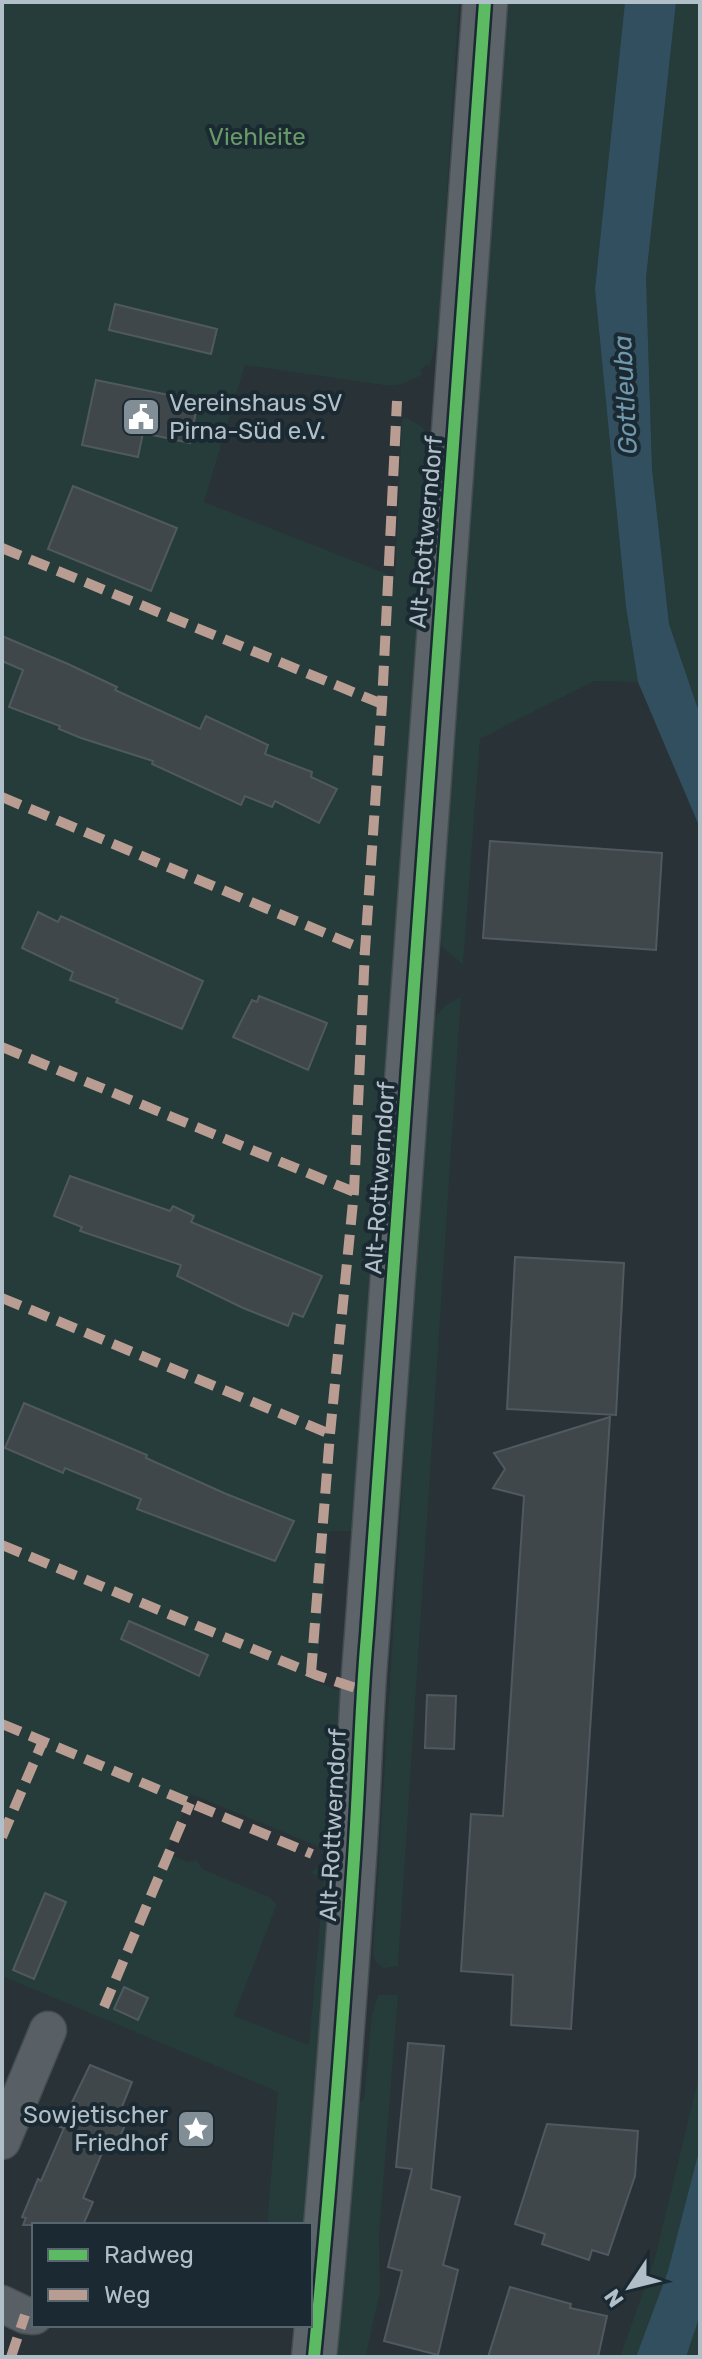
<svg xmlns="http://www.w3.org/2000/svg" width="702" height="2359" font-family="Rubik,sans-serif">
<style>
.green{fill:#253c3a}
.water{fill:#324f5f}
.building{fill:#3f474b;stroke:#50595f;stroke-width:2}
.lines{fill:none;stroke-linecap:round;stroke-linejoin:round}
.street-casing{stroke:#464d52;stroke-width:39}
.secondary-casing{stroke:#464d52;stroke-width:47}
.street{stroke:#586065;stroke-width:36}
.secondary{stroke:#5c646a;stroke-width:44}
.quiet{stroke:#b99d93;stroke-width:10;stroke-dasharray:20 10;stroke-linecap:butt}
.cycleway-casing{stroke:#1b2932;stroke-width:17}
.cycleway{stroke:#5cba63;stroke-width:12}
.labels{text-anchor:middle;stroke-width:8;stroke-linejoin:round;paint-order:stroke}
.park-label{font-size:24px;fill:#679a67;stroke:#1b2932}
.poi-label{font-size:24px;fill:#b1bfc8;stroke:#1b2932;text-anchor:start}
.street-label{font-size:24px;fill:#b1bfc8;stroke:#1b2932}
.water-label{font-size:26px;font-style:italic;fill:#7098ad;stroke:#1b2932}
</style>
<rect width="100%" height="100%" fill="#283237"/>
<g class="green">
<path d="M2 2H459L438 337 430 365H426L421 370 422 375 403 384 390 386 245 365 204 502 395 577 402 420 406 417C421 426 431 431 433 448L360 1531H329L316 1682 348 1694 340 1847 324 1849 191 1794 166 1853 188 1862 197 1860 202 1869 269 1897 277 1904 234 2016 309 2045 324 1878 310 1873 316 1868 333 1874 310 2225H267L278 2092 2 1976Z"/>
<path d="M504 2H625L595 289 626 607 638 682 594 681 480 739 463 965 442 947 439 931Z"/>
<path d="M676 2H700V715L669 624 652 469 646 278Z"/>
<path d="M461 997 398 1966 384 1968 376 1962 373 1954 431 1021 446 1005Z"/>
<path d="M378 1995H398L379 2236 380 2292 366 2355 371 2357H333L356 2105 364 2099 372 2015Z"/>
<path d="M700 2059V2147L668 2271 636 2357H620L655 2258 697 2084Z"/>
<path d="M700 2315V2357H686Z"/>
</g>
<g class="water">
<path d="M625 2H676L646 278 652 469 669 624 700 715V828L638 682 626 607 595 289Z"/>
<path d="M700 2147V2315L686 2357H636L668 2271Z"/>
</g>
<g class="building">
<path d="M115 304 217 329 211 354 109 330Z"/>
<path d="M96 380 198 401 190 443 143 433 138 457 82 445Z"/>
<path d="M73 486 177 528 151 591 48 549Z"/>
<path d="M2 636 68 664 117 687 115 690 200 729 206 716 268 745 265 754 312 772 311 777 337 789 319 823 275 801 272 807 245 796 241 805 152 764 153 761 81 738 59 729 60 726 9 707 23 670 2 661Z"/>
<path d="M490 841 662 853 656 950 483 938Z"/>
<path d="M38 912 58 922 61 916 203 981 182 1029 116 1002 118 999 70 980 73 972 22 948Z"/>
<path d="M259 996 327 1023 308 1070 233 1037 252 1000 257 1002Z"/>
<path d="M70 1176 170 1211 173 1206 194 1216 191 1222 322 1276 303 1317 293 1313 288 1326 243 1308 177 1276 181 1265 80 1231 82 1227 54 1216Z"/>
<path d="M515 1257 624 1263 616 1415 507 1409Z"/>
<path d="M24 1403 147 1455 146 1458 224 1493 294 1521 275 1561 137 1509 141 1499 65 1468 63 1473 5 1448Z"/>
<path d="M610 1417 571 2029 511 2025 513 1975 461 1971 471 1814 503 1816 524 1496 493 1488 505 1469 494 1453Z"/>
<path d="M129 1621 208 1655 199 1676 121 1639Z"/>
<path d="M427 1695 456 1696 454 1749 425 1748Z"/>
<path d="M45 1893 66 1902 34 1979 13 1970Z"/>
<path d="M124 1987 148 1998 138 2020 114 2009Z"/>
<path d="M408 2043 444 2046 431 2189 460 2197 443 2265 458 2270 438 2355 384 2341 402 2271 388 2267 412 2169 396 2167Z"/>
<path d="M90 2065 132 2082 121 2109 130 2113 115 2149 105 2146 83 2198 93 2202 83 2225H23L26 2218 22 2217 38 2179 41 2181 64 2128 60 2127Z"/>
<path d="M547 2124 638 2131 635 2176 608 2255 592 2250 589 2260 542 2244 545 2234 515 2224Z"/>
<path d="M510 2287 571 2304 570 2308 607 2316 598 2357H488Z"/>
</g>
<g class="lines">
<g class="street-casing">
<g id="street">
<path d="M2 2141 48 2030"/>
<path d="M2 2304 25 2315 34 2316"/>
</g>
</g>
<g class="secondary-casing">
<path id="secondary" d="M314 2357C330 2196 342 2034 353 1872 359 1793 360 1714 367 1635 408 1091 450 547 485 2"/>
</g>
<use href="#street" class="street"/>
<use href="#secondary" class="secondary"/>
<g class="quiet">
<path d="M2 548 382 704"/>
<path d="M2 797 365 950"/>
<path d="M2 1047 354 1192"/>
<path d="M2 1298 330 1434"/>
<path d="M2 1545 316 1675 362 1690"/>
<path d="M311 1673 330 1434 354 1192 365 950 382 704 397 401"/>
<path d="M2 1724 312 1854"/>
<path d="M2 1837 43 1741"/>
<path d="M104 2007 190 1803"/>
<path d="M11 2357 25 2315"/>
</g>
<g class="cycleway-casing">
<path id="cycleway" d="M314 2357C330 2196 342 2034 353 1872 359 1793 360 1714 367 1635 408 1091 450 547 485 2"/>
</g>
<use href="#cycleway" class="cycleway"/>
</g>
<defs>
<g id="civic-square" transform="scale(2)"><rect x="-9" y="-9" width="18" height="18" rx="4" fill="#818e95" stroke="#1b2932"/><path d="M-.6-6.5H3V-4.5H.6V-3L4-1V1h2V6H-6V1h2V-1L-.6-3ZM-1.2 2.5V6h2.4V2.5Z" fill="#fff"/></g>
<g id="sight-square" transform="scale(2)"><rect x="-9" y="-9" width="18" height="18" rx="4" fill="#818e95" stroke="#1b2932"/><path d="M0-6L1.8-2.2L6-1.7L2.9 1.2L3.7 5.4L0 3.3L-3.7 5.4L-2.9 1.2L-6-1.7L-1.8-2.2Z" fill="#fff"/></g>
</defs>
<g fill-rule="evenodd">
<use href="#civic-square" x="141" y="417"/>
<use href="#sight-square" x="196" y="2129"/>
</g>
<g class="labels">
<g class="park-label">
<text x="257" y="145">Viehleite</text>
</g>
<g class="poi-label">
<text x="169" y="411">Vereinshaus SV<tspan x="169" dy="28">Pirna-Süd e.V.</tspan></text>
<text x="168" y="2123" text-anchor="end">Sowjetischer<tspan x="168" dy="28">Friedhof</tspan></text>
</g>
<g class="street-label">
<text transform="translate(426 532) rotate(-85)" y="8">Alt-Rottwerndorf</text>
<text transform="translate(380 1178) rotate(-86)" y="8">Alt-Rottwerndorf</text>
<text transform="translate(333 1825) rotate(-87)" y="8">Alt-Rottwerndorf</text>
</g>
<g class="water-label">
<text transform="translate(625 395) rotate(-93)" y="9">Gottleuba</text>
</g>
</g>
<rect width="702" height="2359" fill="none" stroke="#b1bfc8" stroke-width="8"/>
<rect x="32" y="2223" width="280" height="104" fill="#1b2932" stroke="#57656e" stroke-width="2"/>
<rect x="48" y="2249" width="40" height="12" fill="#5cba63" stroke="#57656e" stroke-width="2"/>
<text x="104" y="2263" font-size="24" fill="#b1bfc8">Radweg</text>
<rect x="48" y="2289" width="40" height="12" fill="#b99d93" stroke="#57656e" stroke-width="2"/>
<text x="104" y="2303" font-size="24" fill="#b1bfc8">Weg</text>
<g transform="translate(630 2287) rotate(235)" stroke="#1b2932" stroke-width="6" paint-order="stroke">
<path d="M0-6L14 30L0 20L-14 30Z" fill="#b1bfc8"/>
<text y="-12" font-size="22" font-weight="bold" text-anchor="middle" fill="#b1bfc8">N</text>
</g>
</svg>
